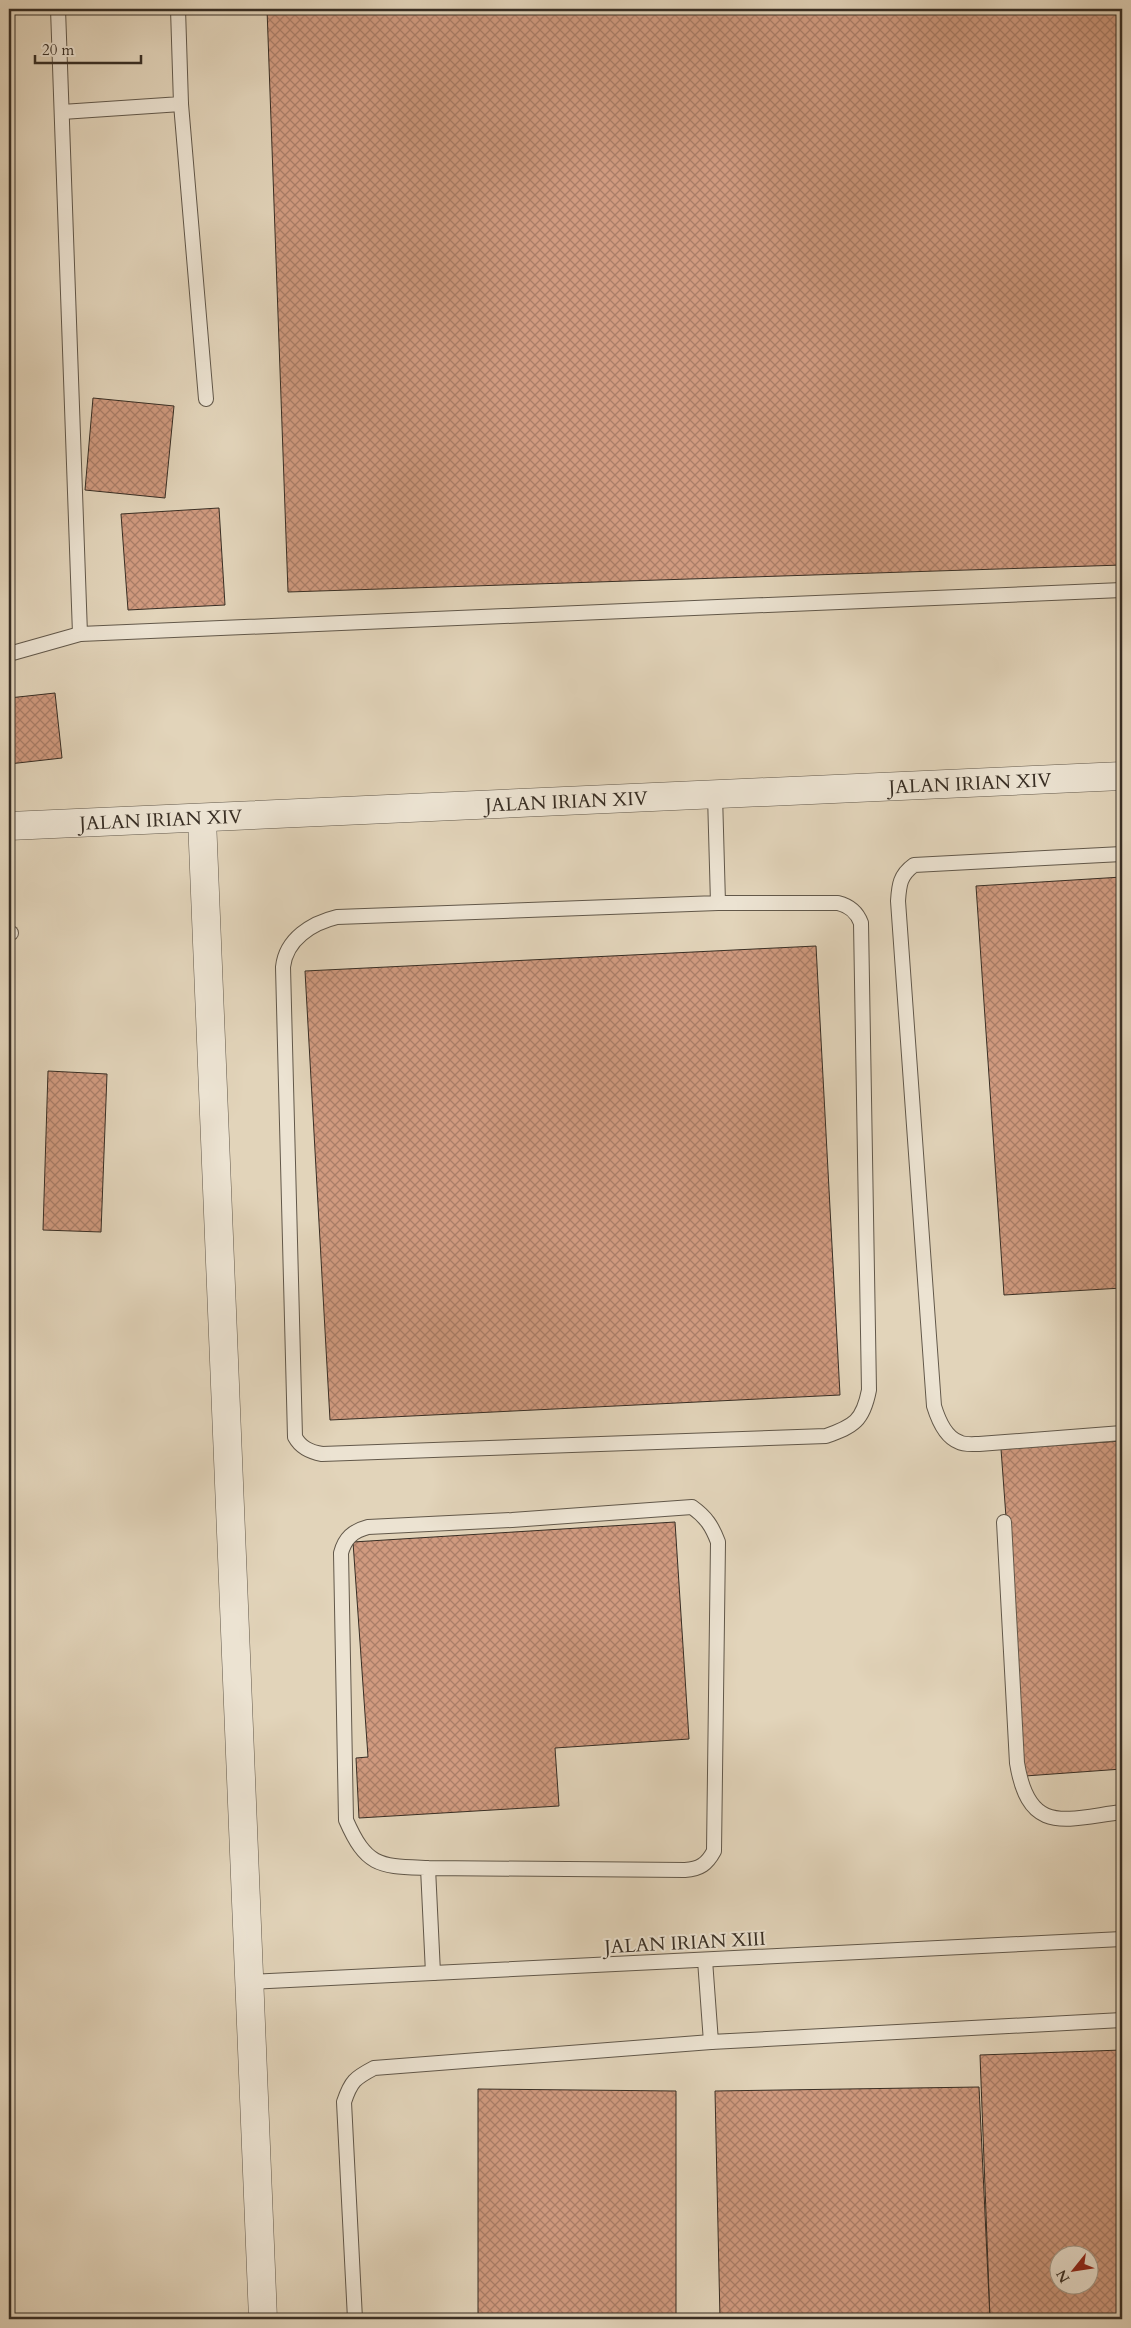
<svg xmlns="http://www.w3.org/2000/svg" width="1131" height="2328" font-family="Cardo,serif">
<style>
.building{fill:url(#building-cross-hatch);stroke:#382e24;fill-rule:evenodd}
.lines{fill:none;stroke-linecap:round;stroke-linejoin:round}
.service-casing{stroke:#62584a;stroke-width:16}
.minor-casing{stroke:#62584a;stroke-width:29}
.service{stroke:#ece3d2;stroke-width:14}
.minor{stroke:#ece3d2;stroke-width:28}
.labels{text-anchor:middle;stroke-width:4;stroke-linejoin:round;paint-order:stroke}
.street-label{font-size:19px;fill:#382e24;stroke:#ece3d2}
</style>
<defs>
<pattern id="building-cross-hatch" width="8" height="8" patternUnits="userSpaceOnUse" patternTransform="scale(1.25)"><rect width="8" height="8" fill="#d09a7f"/><path d="M0 0l8 8M0 8l8-8" fill="none" stroke="#aa7e68"/></pattern>
</defs>
<rect width="100%" height="100%" fill="#e2d4ba"/>
<filter id="stains"><feTurbulence type="fractalNoise" baseFrequency=".004" numOctaves="4"/><feColorMatrix values="0 0 0 0 .2 0 0 0 0 .09 0 0 0 0 .02 0 0 0 .5 -.17"/></filter>
<radialGradient id="worn" r=".72"><stop offset=".6" stop-color="#630" stop-opacity="0"/><stop offset="1" stop-color="#630" stop-opacity=".3"/></radialGradient>
<g class="building">
<path d="M267 9H1122V565L288 592Z"/>
<path d="M93 398 174 406 165 498 85 490Z"/>
<path d="M219 508 225 605 128 610 121 514Z"/>
<path d="M55 693 62 758 9 764V698Z"/>
<path d="M1122 877V1288L1004 1295 976 886Z"/>
<path d="M816 946 840 1395 330 1420 305 971Z"/>
<path d="M48 1071 107 1074 101 1232 43 1230Z"/>
<path d="M1122 1441V1769L1025 1776 1001 1449Z"/>
<path d="M675 1522 689 1739 555 1748 559 1806 359 1818 356 1758 368 1757 353 1542Z"/>
<path d="M1122 2050V2319H990L980 2055ZM1058 2256H1088V2286H1058Z"/>
<path d="M979 2087 990 2319H720L715 2091Z"/>
<path d="M478 2089 676 2091V2319H478Z"/>
</g>
<g class="lines">
<g class="service-casing">
<g id="service">
<path d="M58 9 80 634"/>
<path d="M181 104 206 399"/>
<path d="M62 112 181 104 178 9"/>
<path d="M9 654 80 634 1122 590"/>
<path d="M715 795 718 903H838C850 906 857 912 861 923L869 1390C863 1421 854 1426 826 1436L322 1454C310 1452 301 1448 295 1437L283 967C286 939 312 923 337 917L718 903"/>
<path d="M1122 854 914 865C900 875 899 885 898 901L934 1406C938 1419 945 1437 959 1442 964 1445 973 1444 979 1444L1122 1433"/>
<path d="M9 933H11"/>
<path d="M1004 1522 1017 1763C1029 1836 1065 1819 1122 1812"/>
<path d="M428 1868C380 1866 367 1868 346 1820L341 1553C345 1538 353 1531 368 1527L512 1520 692 1507C706 1517 712 1526 718 1542L714 1851C707 1864 700 1869 685 1870L428 1868 433 1973"/>
<path d="M705 1960 711 2042 1122 2020"/>
<path d="M249 1982 1122 1939"/>
<path d="M355 2319 344 2102C351 2081 355 2078 374 2068L711 2042"/>
</g>
</g>
<g class="minor-casing">
<g id="minor">
<path d="M202 819 263 2319"/>
<path id="s1" d="M9 826 1122 776"/>
</g>
</g>
<use href="#service" class="service"/>
<use href="#minor" class="minor"/>
</g>
<g class="labels">
<g class="street-label">
<text dy="7" stroke="none"><textPath href="#s1" startOffset="962">JALAN IRIAN XIV</textPath></text>
<text dy="7" stroke="none"><textPath href="#s1" startOffset="558">JALAN IRIAN XIV</textPath></text>
<text dy="7" stroke="none"><textPath href="#s1" startOffset="152">JALAN IRIAN XIV</textPath></text>
<text transform="translate(685 1942) rotate(-3)" y="7">JALAN IRIAN XIII</text>
</g>
</g>
<rect width="1131" height="2328" fill="none" stroke="#e2d4ba" stroke-width="30"/>
<rect x="10" y="10" width="1111" height="2308" fill="none" stroke="#382e24" stroke-width="2.5"/>
<rect x="15" y="15" width="1101" height="2298" fill="none" stroke="#382e24"/>
<g transform="translate(1074 2270) rotate(240)"><circle r="24" fill="#ece3d2" stroke="#a49b8c"/>
<path d="M0-4L9 19L0 12L-9 19Z" fill="#8f2418"/>
<text y="-8" font-size="14" font-weight="bold" text-anchor="middle" fill="#382e24">N</text>
</g>
<path d="M35 55v8h106v-8" fill="none" stroke="#382e24" stroke-width="2.5"/>
<text x="42" y="55" font-size="15" fill="#382e24" stroke="#ece3d2" stroke-width="4" paint-order="stroke">20 m</text>
<rect width="100%" height="100%" filter="url(#stains)"/>
<rect width="100%" height="100%" fill="url(#worn)"/>
</svg>
